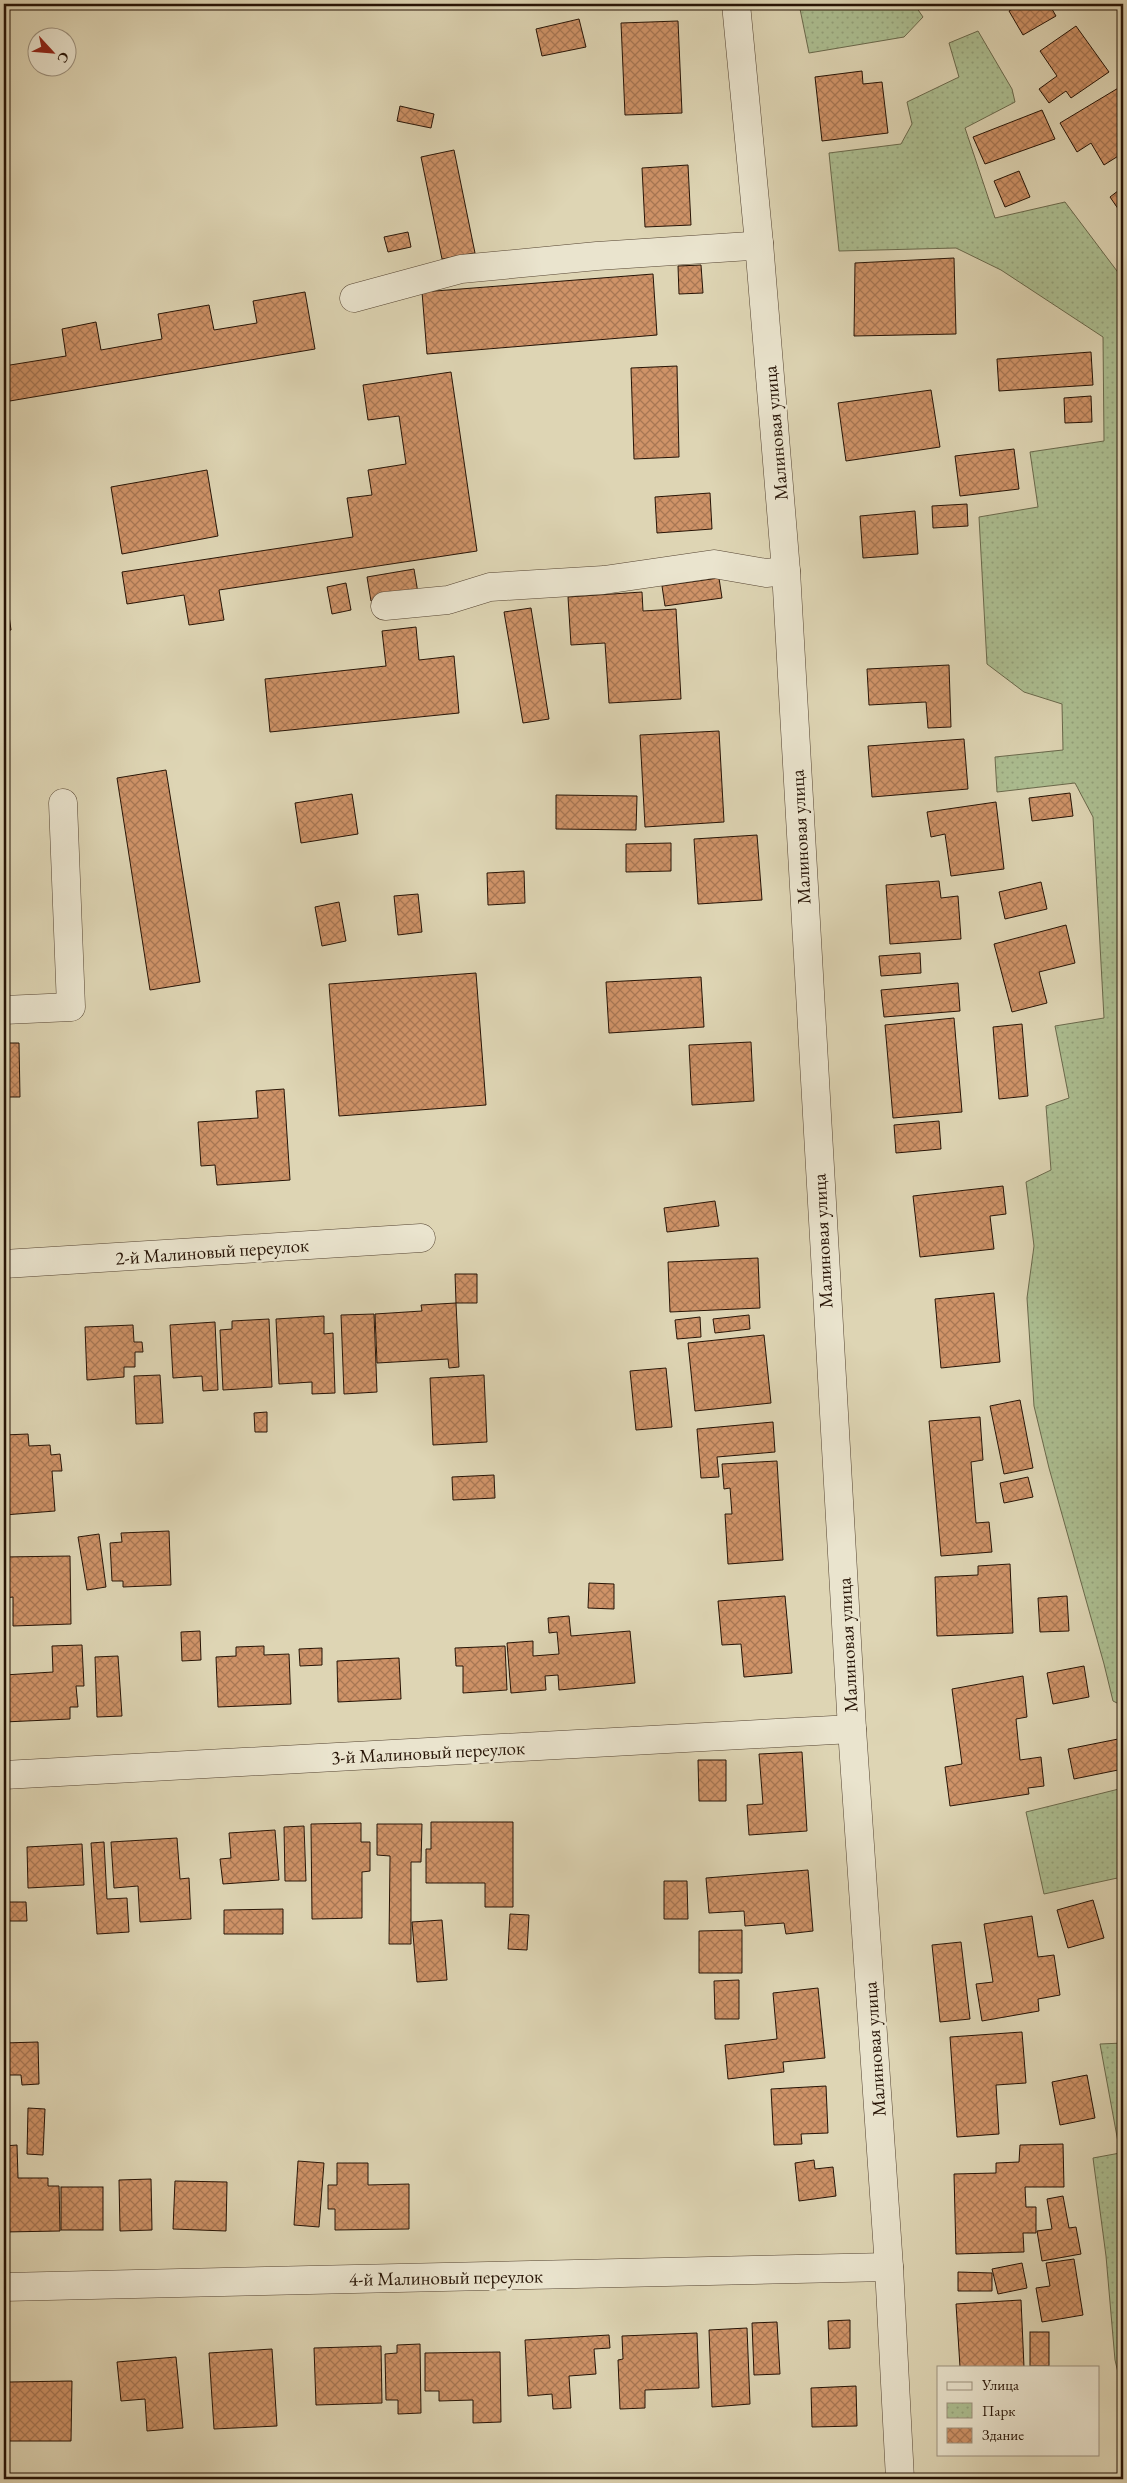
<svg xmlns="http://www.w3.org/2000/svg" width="1127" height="2483" font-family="'EB Garamond',serif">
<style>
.park{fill:url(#park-dots);stroke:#6a694c}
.building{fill:url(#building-cross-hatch);stroke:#271406}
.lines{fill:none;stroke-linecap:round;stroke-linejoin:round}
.minor-casing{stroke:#554432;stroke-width:29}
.minor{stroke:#eae4ce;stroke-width:28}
.labels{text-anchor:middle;stroke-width:5;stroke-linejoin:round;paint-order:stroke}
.street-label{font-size:19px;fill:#271406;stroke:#eae4ce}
</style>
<defs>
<pattern id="park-dots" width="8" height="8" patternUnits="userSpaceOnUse" patternTransform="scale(1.25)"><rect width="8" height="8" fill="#acbe91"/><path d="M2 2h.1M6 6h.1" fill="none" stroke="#94a27c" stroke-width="1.8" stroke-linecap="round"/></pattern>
<pattern id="building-cross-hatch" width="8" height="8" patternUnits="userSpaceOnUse" patternTransform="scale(1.25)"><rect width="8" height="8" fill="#cf9368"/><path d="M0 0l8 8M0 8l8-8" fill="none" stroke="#a87754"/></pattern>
</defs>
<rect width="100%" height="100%" fill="#ded5b4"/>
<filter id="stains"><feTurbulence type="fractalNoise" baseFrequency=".004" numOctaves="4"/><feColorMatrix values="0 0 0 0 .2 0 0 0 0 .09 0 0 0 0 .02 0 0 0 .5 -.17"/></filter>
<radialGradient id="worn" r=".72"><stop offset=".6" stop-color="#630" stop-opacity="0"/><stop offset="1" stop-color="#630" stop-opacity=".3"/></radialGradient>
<g class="park">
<path d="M799 4H914L923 17 904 37 809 53Z"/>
<path d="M978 31 1012 89 1015 102 965 128 995 218 1065 202 1123 279V1706L1113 1701 1104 1664 1049 1468 1034 1406 1027 1298 1034 1246 1026 1182 1051 1170 1046 1106 1069 1098 1055 1026 1104 1018 1093 817 1075 783 997 792 995 757 1063 750 1062 704 1024 692 987 664 979 517 1038 507 1030 452 1104 441 1103 337 1001 270 956 248 839 251 829 153 901 144 912 124 907 102 959 77 949 43Z"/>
<path d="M1123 1788V1879L1122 1877 1044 1894 1026 1812Z"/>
<path d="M1123 2043V2394L1115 2360 1106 2256 1093 2158 1120 2153 1100 2044Z"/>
</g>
<g class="building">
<path d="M1021 4H1049L1056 16 1023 35 1009 11Z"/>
<path d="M579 19 586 47 542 56 536 29Z"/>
<path d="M678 21 682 113 625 115 621 23Z"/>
<path d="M1076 26 1109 72 1071 98 1066 91 1049 103 1039 89 1057 76 1040 51Z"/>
<path d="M862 71 863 84 882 82 888 133 822 141 815 77Z"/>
<path d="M1120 87 1123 91V153L1104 165 1091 143 1077 152 1060 123Z"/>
<path d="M400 106 434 114 431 128 397 121Z"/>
<path d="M1042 110 1055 139 985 164 973 137Z"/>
<path d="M454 150 475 253 442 259 421 157Z"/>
<path d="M688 165 691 225 645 227 642 168Z"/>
<path d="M1019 171 1030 197 1005 207 994 181Z"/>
<path d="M1123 187V216L1110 197Z"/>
<path d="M408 232 411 247 388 252 384 237Z"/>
<path d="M954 258 956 334 854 336 855 263Z"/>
<path d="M701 265 703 293 679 294 678 266Z"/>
<path d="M653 274 657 335 427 354 422 292Z"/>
<path d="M305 292 315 349 4 402V366L66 356 62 329 96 322 101 350 162 339 158 314 209 305 214 330 257 323 253 301Z"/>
<path d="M1091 352 1093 385 999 391 997 359Z"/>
<path d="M677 366 679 457 634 459 631 368Z"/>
<path d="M451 372 477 551 219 590 224 620 189 625 184 595 127 604 122 572 353 537 347 498 372 495 368 470 406 464 399 416 368 420 363 385Z"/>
<path d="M931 390 940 447 846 461 838 403Z"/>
<path d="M1091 396 1092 422 1065 423 1064 398Z"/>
<path d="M1014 449 1019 489 960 496 955 456Z"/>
<path d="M207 470 218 536 122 554 111 487Z"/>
<path d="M710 493 712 529 657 533 655 497Z"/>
<path d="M967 504 968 526 933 528 932 506Z"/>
<path d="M915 511 918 554 863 558 860 516Z"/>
<path d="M414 569 418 593 371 601 367 577Z"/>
<path d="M719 578 722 598 665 606 662 586Z"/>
<path d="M346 583 351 610 332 614 327 587Z"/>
<path d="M642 592 643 611 676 609 681 699 609 703 605 643 571 645 568 597Z"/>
<path d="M7 601 11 630 4 631V602Z"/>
<path d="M531 608 549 719 523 723 504 612Z"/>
<path d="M416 627 419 660 454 656 459 713 270 732 265 679 386 666 382 631Z"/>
<path d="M949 665 951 727 928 728 926 702 869 705 867 669Z"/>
<path d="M719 731 724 822 645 827 640 735Z"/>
<path d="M964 739 968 789 872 797 868 746Z"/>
<path d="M166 770 200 982 150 990 117 778Z"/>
<path d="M1070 793 1073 816 1032 821 1029 798Z"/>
<path d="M352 794 358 834 301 843 295 803Z"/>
<path d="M556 795 637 796 636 830 556 829Z"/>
<path d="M996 802 1004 869 951 876 945 834 931 837 927 812Z"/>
<path d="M757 835 762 900 698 904 694 839Z"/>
<path d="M671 843V871L626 872V844Z"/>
<path d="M524 871 525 903 488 905 487 873Z"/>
<path d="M939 881 941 898 958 896 961 939 890 944 886 885Z"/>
<path d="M1041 882 1047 909 1005 919 999 892Z"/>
<path d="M418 894 422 932 398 935 394 896Z"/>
<path d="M339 902 346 941 322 946 315 907Z"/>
<path d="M1066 925 1075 963 1039 972 1047 1003 1012 1012 994 944Z"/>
<path d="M920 953 921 973 881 976 879 956Z"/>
<path d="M476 973 486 1105 339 1116 329 984Z"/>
<path d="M701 977 704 1027 609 1033 606 982Z"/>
<path d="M958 983 960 1011 884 1017 881 990Z"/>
<path d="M954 1018 962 1112 893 1118 885 1025Z"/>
<path d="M1022 1024 1028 1096 999 1099 993 1027Z"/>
<path d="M751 1042 754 1101 692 1105 689 1045Z"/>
<path d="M4 1043H19L20 1097H4Z"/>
<path d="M284 1089 290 1180 217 1185 215 1165 201 1166 198 1122 258 1118 256 1091Z"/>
<path d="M939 1121 941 1149 896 1153 894 1125Z"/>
<path d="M1003 1186 1006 1214 990 1216 994 1249 920 1257 913 1196Z"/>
<path d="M715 1201 719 1226 667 1232 664 1208Z"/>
<path d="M758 1258 760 1308 670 1312 668 1262Z"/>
<path d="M455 1274H477V1303H456Z"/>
<path d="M994 1293 1000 1362 941 1368 935 1299Z"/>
<path d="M456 1303 459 1367 449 1368 448 1359 377 1363 375 1314 422 1311 421 1305Z"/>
<path d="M374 1314 377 1392 344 1394 341 1315Z"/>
<path d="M749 1315 750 1329 715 1333 713 1319Z"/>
<path d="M324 1316V1334L333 1333 335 1393 312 1394V1382L279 1384 276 1319Z"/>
<path d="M700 1317 701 1337 677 1339 675 1320Z"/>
<path d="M269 1319 272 1387 223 1390 220 1330 232 1329V1321Z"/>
<path d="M215 1322 218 1390 203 1391 202 1376 173 1378 170 1325Z"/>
<path d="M133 1325 134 1342H142L143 1352H135V1367H124V1377L87 1380 85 1327Z"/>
<path d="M764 1335 771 1403 695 1411 688 1343Z"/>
<path d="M666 1368 672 1427 636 1430 630 1371Z"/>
<path d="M160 1375 163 1423 136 1424 134 1376Z"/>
<path d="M484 1375 487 1442 433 1445 430 1378Z"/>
<path d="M1020 1400 1033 1468 1004 1474 990 1406Z"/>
<path d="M267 1412V1432H255L254 1413Z"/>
<path d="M980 1417 983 1460 971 1462 976 1523 989 1522 992 1552 941 1556 929 1421Z"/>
<path d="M773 1422 775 1452 717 1457 719 1477 701 1478 697 1429Z"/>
<path d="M28 1434 29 1446 50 1445 51 1455 60 1454 62 1471H52L55 1511 4 1515V1435Z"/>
<path d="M777 1461 783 1560 728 1564 725 1514H732L730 1488 724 1489 722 1464Z"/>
<path d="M494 1475 495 1498 453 1500 452 1477Z"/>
<path d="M1028 1477 1033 1497 1004 1503 1000 1483Z"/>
<path d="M169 1531 171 1585 123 1587V1581H112L110 1543 122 1542 121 1533Z"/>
<path d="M99 1534 106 1587 87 1590 78 1537Z"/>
<path d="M70 1556 71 1624 13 1626V1597L4 1598V1557Z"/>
<path d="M1010 1564 1013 1633 937 1636 935 1577 978 1575V1566Z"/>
<path d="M589 1583 614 1584V1609L588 1608Z"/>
<path d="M785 1596 792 1673 744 1677 741 1644 722 1645 718 1601Z"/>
<path d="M1067 1596 1069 1631 1040 1632 1038 1598Z"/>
<path d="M569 1616 571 1636 630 1631 635 1683 559 1690 558 1675 545 1676 546 1690 511 1693 507 1643 533 1641V1656L559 1654 557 1632 549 1633 548 1618Z"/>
<path d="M200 1631 201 1660 182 1661 181 1632Z"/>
<path d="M82 1645 84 1686H76L78 1707H70V1719L4 1722V1675L53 1672 52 1646Z"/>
<path d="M264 1646V1655L289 1654 291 1704 218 1707 216 1657 236 1656V1647Z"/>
<path d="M505 1646 507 1690 463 1693V1666H456L455 1648Z"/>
<path d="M322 1648V1665L300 1666 299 1649Z"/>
<path d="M118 1656 122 1716 97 1717 95 1657Z"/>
<path d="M399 1658 401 1699 338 1702 337 1661Z"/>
<path d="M1084 1666 1089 1697 1053 1704 1047 1673Z"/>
<path d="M1023 1676 1027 1717 1016 1719 1020 1760 1041 1757 1044 1786 1028 1788 1029 1794 950 1806 945 1767 962 1764 952 1689Z"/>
<path d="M1123 1738V1769L1074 1779 1068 1749Z"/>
<path d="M802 1752 807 1831 749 1835 747 1805 763 1804 759 1754Z"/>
<path d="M698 1760H726V1801H699Z"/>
<path d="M431 1822H513V1907H485V1883H426V1849H431Z"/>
<path d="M361 1823V1842H370V1871L362 1872V1918L312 1919 311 1824Z"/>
<path d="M377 1824H422L421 1862H411V1944H389L390 1856 377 1855Z"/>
<path d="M304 1826 306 1881H285L284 1827Z"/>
<path d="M275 1830 279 1880 223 1884 220 1859 231 1858 229 1833Z"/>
<path d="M177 1838 180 1879 189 1878 191 1919 140 1922 138 1886 114 1888 111 1842Z"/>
<path d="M104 1842 107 1899 127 1898 129 1932 97 1934 91 1843Z"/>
<path d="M82 1844 84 1885 28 1888 27 1847Z"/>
<path d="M808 1870 813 1931 786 1934 784 1923 745 1926 744 1911 709 1913 706 1878Z"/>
<path d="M664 1881H687L688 1919H664Z"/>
<path d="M1093 1900 1104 1938 1068 1948 1057 1910Z"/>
<path d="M4 1902H26L27 1921H4Z"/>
<path d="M283 1909V1934H224V1910Z"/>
<path d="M510 1914 529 1915 527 1950 508 1949Z"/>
<path d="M1032 1916 1038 1957 1054 1955 1060 1995 1038 1999 1039 2011 982 2021 976 1984 993 1982 984 1924Z"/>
<path d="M442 1920 447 1980 417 1982 412 1922Z"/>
<path d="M742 1930V1973H699V1931Z"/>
<path d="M961 1942 970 2019 940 2022 932 1945Z"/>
<path d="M739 1980V2019H715L714 1981Z"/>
<path d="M818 1988 825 2058 783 2062 784 2072 728 2079 725 2045 777 2039 773 1993Z"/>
<path d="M1022 2032 1026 2083 996 2085 999 2134 957 2137 950 2037Z"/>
<path d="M38 2042 39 2084 22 2085 21 2075H4V2043Z"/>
<path d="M1087 2075 1095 2118 1060 2125 1052 2082Z"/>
<path d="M826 2086 828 2133 801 2134 802 2144 774 2145 771 2089Z"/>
<path d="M28 2108 45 2109 43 2155 27 2154Z"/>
<path d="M1063 2144 1064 2187H1025L1026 2207H1036V2233H1023L1024 2252 956 2254 954 2174 996 2173V2163L1019 2162 1020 2145Z"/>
<path d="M17 2145 18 2178H48V2186H59L60 2231 4 2232V2146Z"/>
<path d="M814 2160 815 2169 833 2167 836 2196 799 2201 795 2163Z"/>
<path d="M298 2161 324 2163 319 2227 294 2225Z"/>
<path d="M337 2163H368V2185L409 2184V2229L335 2230V2209H328V2185H337Z"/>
<path d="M151 2179 152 2230 120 2231 119 2180Z"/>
<path d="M175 2181 227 2182 226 2231 173 2229Z"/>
<rect x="61" y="2187" width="42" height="43"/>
<path d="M1063 2196 1069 2228 1076 2227 1081 2254 1042 2261 1037 2231 1052 2229 1047 2199Z"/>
<path d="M1074 2259 1083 2315 1042 2322 1036 2288 1050 2286 1046 2263Z"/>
<path d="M1022 2263 1027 2288 998 2294 992 2269Z"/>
<path d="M958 2272 992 2273V2291H958Z"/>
<path d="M1021 2300 1024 2367H960L956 2304Z"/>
<path d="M850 2320V2348L829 2349 828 2321Z"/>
<path d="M777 2322 780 2374 754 2375 752 2323Z"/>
<path d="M747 2328 750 2404 712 2407 709 2330Z"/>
<rect x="1030" y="2332" width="19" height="34"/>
<path d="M697 2333 699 2388 645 2390V2408L620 2409 618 2360 623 2359 622 2336Z"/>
<path d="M609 2335 610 2348 594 2349 596 2374 569 2376 571 2408 553 2409 552 2394 528 2396 525 2340Z"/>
<path d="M420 2344 421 2413 398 2414V2400H386L385 2354 397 2353V2345Z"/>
<path d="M381 2346 382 2403 316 2405 314 2348Z"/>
<path d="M272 2349 277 2426 214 2429 209 2353Z"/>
<path d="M500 2352 501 2422 473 2423V2400L439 2401V2391H425V2353Z"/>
<path d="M176 2357 183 2428 147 2431 145 2399 121 2401 117 2362Z"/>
<path d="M72 2381 71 2441H9V2382Z"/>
<path d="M856 2386 857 2426 812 2427 811 2388Z"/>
<path d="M860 2476V2479H771V2478Z"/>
</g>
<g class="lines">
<g class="minor-casing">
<g id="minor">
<path d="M736 4 759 243 786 571 852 1729 889 2267 900 2479"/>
<path d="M354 298 461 269 597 256 750 246 759 243"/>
<path d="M385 606 448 600 490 587 604 580 714 564 766 573 786 571"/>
<path d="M4 1010 71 1007 63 803"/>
<path d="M4 1264 421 1238"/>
<path d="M4 1775 852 1729"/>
<path d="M4 2287 889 2267"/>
</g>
</g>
<use href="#minor" class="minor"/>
</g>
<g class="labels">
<g class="street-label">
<text transform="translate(775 433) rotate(-95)" y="7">Малиновая улица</text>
<text transform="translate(800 837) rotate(-93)" y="7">Малиновая улица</text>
<text transform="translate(822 1241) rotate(-93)" y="7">Малиновая улица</text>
<text transform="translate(212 1251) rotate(-4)" y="7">2-й Малиновый переулок</text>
<text transform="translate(847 1645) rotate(-93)" y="7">Малиновая улица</text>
<text transform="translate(428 1752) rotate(-3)" y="7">3-й Малиновый переулок</text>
<text transform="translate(874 2049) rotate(-94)" y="7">Малиновая улица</text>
<text transform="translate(446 2277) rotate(-1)" y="7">4-й Малиновый переулок</text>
</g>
</g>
<rect width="1127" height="2483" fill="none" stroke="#ded5b4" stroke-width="20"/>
<rect x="5" y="5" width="1117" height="2473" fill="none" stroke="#271406" stroke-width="2.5"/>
<rect x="10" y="10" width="1107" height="2463" fill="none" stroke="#271406"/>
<rect x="937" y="2366" width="162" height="90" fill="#eae4ce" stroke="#9c917e"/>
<rect x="947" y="2382" width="25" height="8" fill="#eae4ce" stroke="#9c917e"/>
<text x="982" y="2390" font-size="15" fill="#271406">Улица</text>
<rect x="947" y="2403" width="25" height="15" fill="url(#park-dots)" stroke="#9c917e"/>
<text x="982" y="2416" font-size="15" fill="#271406">Парк</text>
<rect x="947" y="2428" width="25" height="15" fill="url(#building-cross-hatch)" stroke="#9c917e"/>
<text x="982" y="2440" font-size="15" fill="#271406">Здание</text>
<g transform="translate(52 52) rotate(116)"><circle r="24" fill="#eae4ce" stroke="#9c917e"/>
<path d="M0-4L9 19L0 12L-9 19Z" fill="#8f2418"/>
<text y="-8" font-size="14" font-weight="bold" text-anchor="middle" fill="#271406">С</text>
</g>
<rect width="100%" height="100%" filter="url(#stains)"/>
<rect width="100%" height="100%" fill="url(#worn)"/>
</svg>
